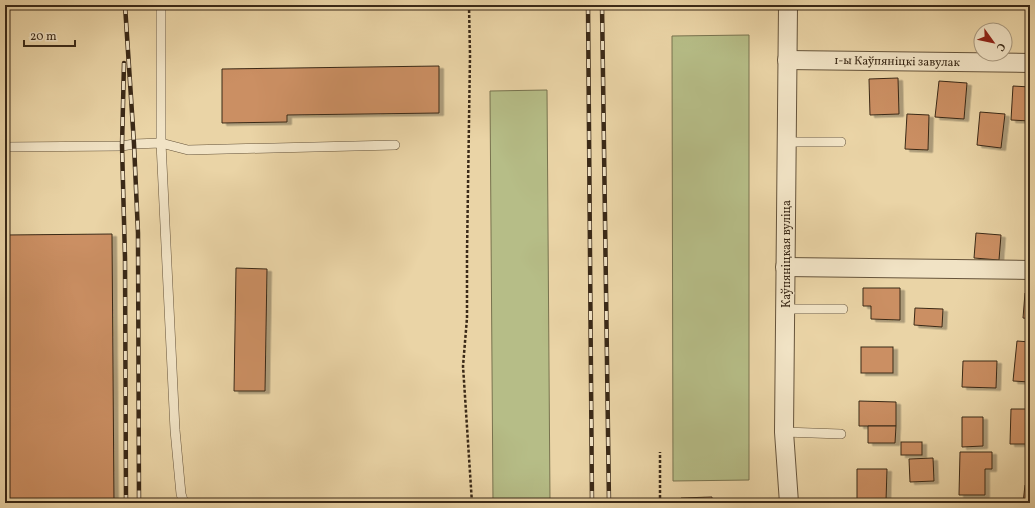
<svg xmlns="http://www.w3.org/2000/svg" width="1035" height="508" font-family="Vollkorn,serif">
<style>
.green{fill:#b6bd87;stroke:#78734f}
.building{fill:#cb8f63;stroke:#3a2917;filter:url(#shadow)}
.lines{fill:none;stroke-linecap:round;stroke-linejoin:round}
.service-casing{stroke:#66543b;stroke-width:10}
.minor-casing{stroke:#66543b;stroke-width:20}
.path{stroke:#3a2917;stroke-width:2.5;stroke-dasharray:3 2;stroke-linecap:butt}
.service{stroke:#f1e3c5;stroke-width:9}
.minor{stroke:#f1e3c5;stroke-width:18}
.rail-casing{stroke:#3a2917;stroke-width:4.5}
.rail{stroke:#f1e3c5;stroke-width:3;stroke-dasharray:9;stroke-linecap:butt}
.labels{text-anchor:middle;stroke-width:3;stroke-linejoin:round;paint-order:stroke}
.street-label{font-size:12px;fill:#3a2917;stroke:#f1e3c5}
</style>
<defs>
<filter id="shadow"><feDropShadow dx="4.5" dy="2.5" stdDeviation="0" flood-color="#0004"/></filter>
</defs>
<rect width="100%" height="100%" fill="#ead4a6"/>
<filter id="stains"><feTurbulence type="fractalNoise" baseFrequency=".005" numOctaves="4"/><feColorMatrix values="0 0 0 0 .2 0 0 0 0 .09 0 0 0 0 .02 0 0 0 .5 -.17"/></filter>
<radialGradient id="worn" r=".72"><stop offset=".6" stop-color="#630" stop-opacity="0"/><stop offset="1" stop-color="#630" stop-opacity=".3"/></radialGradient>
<g class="green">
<path d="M749 35V480L673 481 672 36Z"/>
<path d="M547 90 550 503H493L490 91Z"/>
</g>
<g class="building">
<path d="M439 66V113L287 115V122L222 123V69Z"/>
<path d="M898 78 899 114 870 115 869 79Z"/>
<path d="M939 81 967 83 964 119 935 117Z"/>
<path d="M1013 86 1030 87V121L1011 120Z"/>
<path d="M980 112 1005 114 1001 148 977 145Z"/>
<path d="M907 114 929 115 928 150 905 149Z"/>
<path d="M976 233 1001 235 999 260 974 258Z"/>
<path d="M112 234 114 503H5V235Z"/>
<path d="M236 268 267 269 265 391H234Z"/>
<path d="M863 288H900V320L871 319V306H863Z"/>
<path d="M1025 293H1030V319L1023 318Z"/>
<path d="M915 308 943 309 942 327 914 325Z"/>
<path d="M1017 341 1030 342V382L1013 381Z"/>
<rect x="861" y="347" width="32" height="26"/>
<path d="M963 361H997L996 388 962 387Z"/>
<path d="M859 401 896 402V426H859Z"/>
<path d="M1011 409H1030V444H1010Z"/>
<path d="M962 417H983V446L962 447Z"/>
<path d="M868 426H896L895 443H868Z"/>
<rect x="901" y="442" width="21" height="13"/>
<path d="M960 452H992V469H985V495H959Z"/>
<path d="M933 458 934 481 910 482 909 459Z"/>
<path d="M857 469H887L886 501H857Z"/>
<path d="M1025 485 1030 486V503H1023Z"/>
<path d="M712 497V503H681V498Z"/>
</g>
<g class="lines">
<g class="service-casing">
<g id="service">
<path d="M161 5V143L175 430 181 494 184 503"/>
<path d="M787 142H841"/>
<path d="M5 147 122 146 134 144 161 143 188 150 395 145"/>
<path d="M785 309H843"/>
<path d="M784 432 841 434"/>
</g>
</g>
<g class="minor-casing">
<g id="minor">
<path d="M788 5 784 432 789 503"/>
<path d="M787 60 1030 63"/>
<path d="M785 267 1030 270"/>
</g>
</g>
<g class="path">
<path d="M469 5 470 55 467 253V318L463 366 472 503"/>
<path d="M660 503V452"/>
</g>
<use href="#service" class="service"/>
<use href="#minor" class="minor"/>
<g class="rail-casing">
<g id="rail">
<path d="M125 5 134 144 138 233 139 503"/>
<path d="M588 5 592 503"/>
<path d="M602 5 609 503"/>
<path d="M124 63 122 146 125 258 126 503"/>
</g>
</g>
<use href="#rail" class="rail"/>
</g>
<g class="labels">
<g class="street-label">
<text transform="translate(897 61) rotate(1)" y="4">1-ы Каўпяніцкі завулак</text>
<text transform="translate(786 254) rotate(-90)" y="4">Каўпяніцкая вуліца</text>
</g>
</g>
<rect width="1035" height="508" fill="none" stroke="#ead4a6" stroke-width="20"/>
<rect x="6" y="6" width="1023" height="496" fill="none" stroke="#3a2917" stroke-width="2"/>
<rect x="10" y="10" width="1015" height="488" fill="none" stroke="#3a2917"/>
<g transform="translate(993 42) rotate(123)"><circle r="19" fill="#f1e3c5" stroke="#a8997f"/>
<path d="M0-3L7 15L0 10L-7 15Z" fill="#8f2418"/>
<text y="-6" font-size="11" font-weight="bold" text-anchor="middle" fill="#3a2917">С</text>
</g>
<path d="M24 40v6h51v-6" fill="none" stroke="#3a2917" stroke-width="2"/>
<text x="30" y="40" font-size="12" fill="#3a2917" stroke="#f1e3c5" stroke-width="3" paint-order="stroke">20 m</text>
<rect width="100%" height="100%" filter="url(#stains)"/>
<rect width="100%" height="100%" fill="url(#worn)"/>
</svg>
